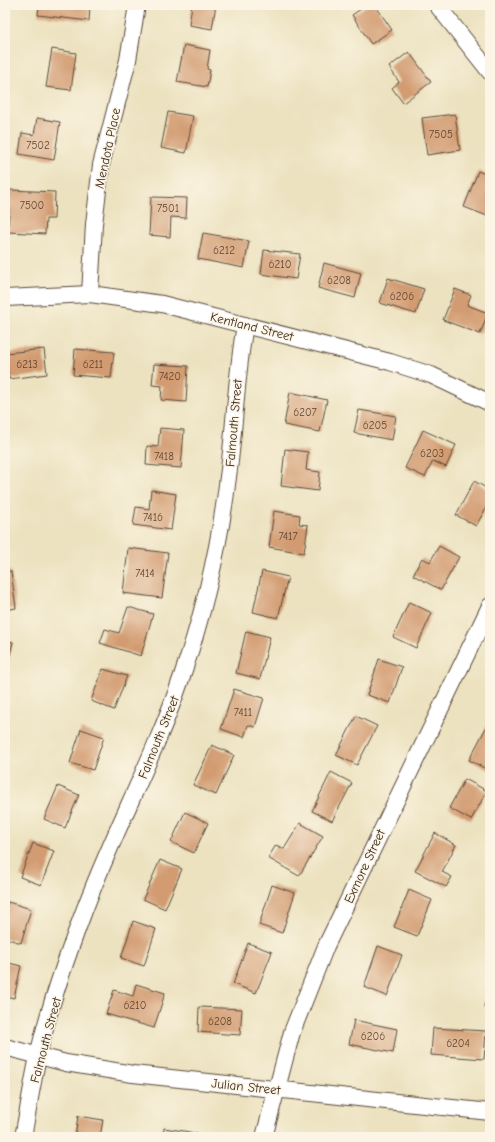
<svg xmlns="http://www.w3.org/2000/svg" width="495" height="1142" font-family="'Comic Neue',sans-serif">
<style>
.building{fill:#d29b71}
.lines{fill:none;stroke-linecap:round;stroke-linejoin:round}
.minor-casing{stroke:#564636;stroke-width:18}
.minor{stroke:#fff;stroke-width:16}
.labels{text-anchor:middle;stroke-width:3;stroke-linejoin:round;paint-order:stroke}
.number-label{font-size:11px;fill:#614633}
.street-label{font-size:13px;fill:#3b2a1e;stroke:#fcf5e5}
</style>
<rect width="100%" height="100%" fill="#fcf5e5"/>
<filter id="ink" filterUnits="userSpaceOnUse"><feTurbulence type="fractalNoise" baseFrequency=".025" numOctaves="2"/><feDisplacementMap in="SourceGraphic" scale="8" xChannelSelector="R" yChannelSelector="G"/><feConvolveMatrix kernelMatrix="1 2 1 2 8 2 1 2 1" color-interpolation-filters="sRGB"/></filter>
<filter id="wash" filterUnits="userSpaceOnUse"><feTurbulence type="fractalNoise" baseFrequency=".012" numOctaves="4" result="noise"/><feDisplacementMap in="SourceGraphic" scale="16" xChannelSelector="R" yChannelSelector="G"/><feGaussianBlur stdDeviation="0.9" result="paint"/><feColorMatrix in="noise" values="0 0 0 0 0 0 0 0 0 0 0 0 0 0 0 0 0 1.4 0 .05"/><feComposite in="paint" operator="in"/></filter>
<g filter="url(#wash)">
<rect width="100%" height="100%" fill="#ece2c0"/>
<g id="blocks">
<g class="building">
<path d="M39 5H90L89 21 38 15Z"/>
<path d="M192 5H216L212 29 189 25Z"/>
<path d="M367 5H375L392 30 371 44 352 15Z"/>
<path d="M184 45 210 50 207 69 210 70 207 87 177 82Z"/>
<path d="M52 49 76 53 71 90 46 87Z"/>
<path d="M409 52 431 82 403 103 392 88 399 82 389 67Z"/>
<path d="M168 112 193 116 186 153 161 148Z"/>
<path d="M455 114 460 150 427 155 422 118Z"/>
<path d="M37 118 60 122 54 160 19 154 22 133 34 135Z"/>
<path d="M478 171 490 176V217L464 207Z"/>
<path d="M10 190 55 192 54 219H46L45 234 8 232Z"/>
<path d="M151 197 187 198 186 218 171 217 170 237 149 235Z"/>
<path d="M203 233 249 241 244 268 198 259Z"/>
<path d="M264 250 300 254 296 279 261 274Z"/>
<path d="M324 263 361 273 355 298 318 288Z"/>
<path d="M388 278 424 289 416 314 380 303Z"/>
<path d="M455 289 471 295 467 305 488 313 480 334 443 320Z"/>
<path d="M44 349 47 374 9 379 6 353Z"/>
<path d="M75 349 114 352 111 378 73 375Z"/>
<path d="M154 364 188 366 186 402 161 400 162 386 152 385Z"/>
<path d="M290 392 327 400 320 432 284 425Z"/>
<path d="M359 410 396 416 392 440 354 433Z"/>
<path d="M160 428 184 430 181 468 146 465 147 446 158 447Z"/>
<path d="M423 430 456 445 446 467 433 461 425 477 405 468Z"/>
<path d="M285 449 308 452 306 470 320 472 318 491 281 486Z"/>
<path d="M474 481 490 490V501L476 526 456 515Z"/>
<path d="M151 490 176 494 171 530 133 525 136 507 149 509Z"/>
<path d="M274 511 300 515 299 524 308 525 304 553 269 547Z"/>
<path d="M439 546 459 557 441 590 413 575 422 558 430 562Z"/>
<path d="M128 548 168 553 162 598 123 593Z"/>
<path d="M11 571 16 608 5 610V572Z"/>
<path d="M262 571 288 577 278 618 253 612Z"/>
<path d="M409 602 432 613 416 648 393 637Z"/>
<path d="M128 607 153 614 141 656 100 643 105 629 119 633Z"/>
<path d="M246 631 270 637 260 679 236 673Z"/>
<path d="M5 640 13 642 6 672H5Z"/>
<path d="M379 659 402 667 390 703 367 695Z"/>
<path d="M103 669 127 676 114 710 91 701Z"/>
<path d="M234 689 264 698 255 727 248 725 244 737 221 729Z"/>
<path d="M356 716 377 726 357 765 336 755Z"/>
<path d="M490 720V771L469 760Z"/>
<path d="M81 729 104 737 93 770 70 763Z"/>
<path d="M212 745 234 755 216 795 193 785Z"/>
<path d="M331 772 352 783 332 821 312 811Z"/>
<path d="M465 779 487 791 471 820 449 808Z"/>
<path d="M58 786 79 795 65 828 44 819Z"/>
<path d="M185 812 208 823 194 853 171 842Z"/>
<path d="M300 823 323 836 299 876 268 858 276 845 284 849Z"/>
<path d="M435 833 456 845 442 872 452 877 446 887 415 871Z"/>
<path d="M33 843 54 851 41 885 20 877Z"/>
<path d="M160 860 182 869 165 909 143 899Z"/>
<path d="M272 885 295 893 282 933 259 925Z"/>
<path d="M409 890 432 900 417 936 394 927Z"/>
<path d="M8 902 31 909 21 943 5 938V912Z"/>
<path d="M133 921 156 929 144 966 121 958Z"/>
<path d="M248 943 272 952 256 993 233 984Z"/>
<path d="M378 946 402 955 387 996 364 987Z"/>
<path d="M5 962 21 966 14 998 5 996Z"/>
<path d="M136 984 165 993 154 1028 106 1014 114 990 133 996Z"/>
<path d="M490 990V1009L484 1006Z"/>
<path d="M199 1007 242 1009 240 1035 198 1032Z"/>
<path d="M354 1020 397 1029 393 1053 349 1044Z"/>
<path d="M433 1028 486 1031 484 1059 431 1055Z"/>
<path d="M78 1116 103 1120 100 1137H75Z"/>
<path d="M164 1128 203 1134 202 1137H163Z"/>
</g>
</g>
</g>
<g filter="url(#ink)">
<use href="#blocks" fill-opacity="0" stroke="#564636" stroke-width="1"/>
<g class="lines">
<g class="minor-casing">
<g id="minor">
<path d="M437 5 490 72"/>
<path d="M90 294 94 224 101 165 128 60 137 5"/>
<path d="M5 298 90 294 162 304 390 362 431 375 490 403"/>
<path d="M5 1047 66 1063 133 1074 490 1112"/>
<path d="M23 1137C28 1111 32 1084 38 1057 47 1013 65 962 81 919 111 836 154 759 182 676 204 612 220 544 228 477 235 426 236 375 245 325"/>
<path d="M264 1137 292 1032 326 946 490 606"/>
</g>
</g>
<use href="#minor" class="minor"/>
</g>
</g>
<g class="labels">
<g class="number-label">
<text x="441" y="138">7505</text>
<text x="38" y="149">7502</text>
<text x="32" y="209">7500</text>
<text x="168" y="212">7501</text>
<text x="224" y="254">6212</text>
<text x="280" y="268">6210</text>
<text x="339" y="284">6208</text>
<text x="402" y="300">6206</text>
<text x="27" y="368">6213</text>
<text x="93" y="368">6211</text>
<text x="170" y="380">7420</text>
<text x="305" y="416">6207</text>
<text x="375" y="429">6205</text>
<text x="432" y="457">6203</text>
<text x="164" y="460">7418</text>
<text x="153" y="521">7416</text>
<text x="288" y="540">7417</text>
<text x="145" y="577">7414</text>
<text x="243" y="716">7411</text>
<text x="135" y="1009">6210</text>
<text x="220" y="1025">6208</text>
<text x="373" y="1040">6206</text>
<text x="458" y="1047">6204</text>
</g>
<g class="street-label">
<text transform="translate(107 148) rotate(-78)" y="5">Mendota Place</text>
<text transform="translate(252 326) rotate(14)" y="5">Kentland Street</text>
<text transform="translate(233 423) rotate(-85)" y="5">Falmouth Street</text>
<text transform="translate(158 737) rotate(-68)" y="5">Falmouth Street</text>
<text transform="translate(364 866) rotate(-65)" y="5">Exmore Street</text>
<text transform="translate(45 1040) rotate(-75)" y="5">Falmouth Street</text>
<text transform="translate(246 1086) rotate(6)" y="5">Julian Street</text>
</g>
</g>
<rect width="495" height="1142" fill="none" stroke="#fcf5e5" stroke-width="20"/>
</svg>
